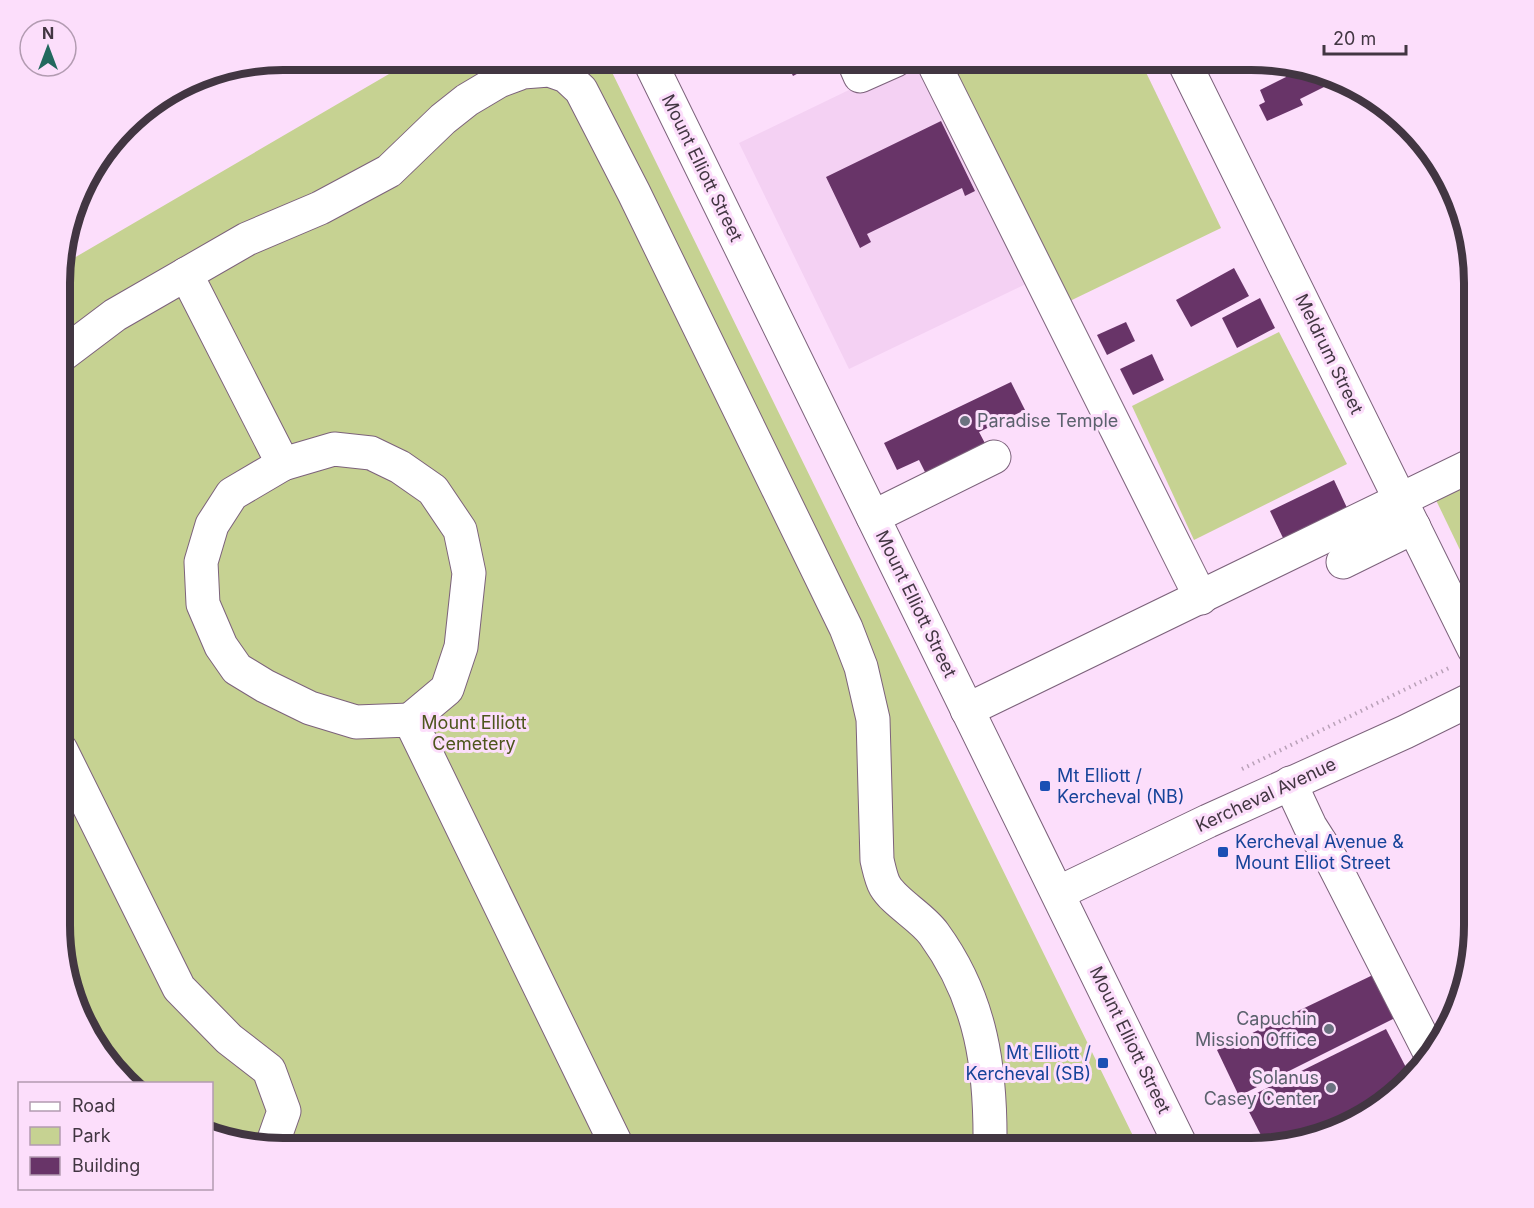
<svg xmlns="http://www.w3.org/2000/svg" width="1534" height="1208" font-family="Inter,sans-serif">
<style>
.built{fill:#f4d1f3}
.green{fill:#c6d292}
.building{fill:#683468}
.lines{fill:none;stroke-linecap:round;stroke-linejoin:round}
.minor-casing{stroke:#7c627b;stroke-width:35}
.major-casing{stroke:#7c627b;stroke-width:35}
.path{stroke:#b9a1b8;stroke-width:4;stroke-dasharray:1.5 4.5;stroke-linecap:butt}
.minor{stroke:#fff;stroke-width:33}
.major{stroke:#fff;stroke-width:33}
.worship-dot{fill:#6b7280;stroke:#fcdefb;stroke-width:2}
.transit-dot{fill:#1a4fb4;stroke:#fcdefb;stroke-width:2}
.labels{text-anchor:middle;stroke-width:6;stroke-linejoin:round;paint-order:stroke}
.street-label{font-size:18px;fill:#423642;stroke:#fcdefb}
.worship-label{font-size:18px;fill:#5b616d;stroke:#fcdefb;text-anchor:end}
.park-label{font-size:18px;fill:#4d551c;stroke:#fcdefb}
.transit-label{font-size:18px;fill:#164399;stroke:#fcdefb;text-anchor:start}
.rim{fill:none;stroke:#423642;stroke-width:8}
</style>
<rect width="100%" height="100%" fill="#fcdefb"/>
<path class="built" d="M911 60H1140L1221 228 1030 282 849 369 739 143Z"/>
<g class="green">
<path d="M413 60H606L1139 1148H270L212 1134V1084L129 1083 83 1023 61 939 62 265Z"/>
<path d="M923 60H1140L1221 228 1045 313Z"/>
<path d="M1279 332 1347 464 1194 540 1132 406Z"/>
<path d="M1474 478V579L1435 498Z"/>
</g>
<g class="building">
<path d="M785 60H823L793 76Z"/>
<path d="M1298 68 1325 74 1330 84 1300 99 1303 105 1267 121 1259 105 1265 102 1260 90 1286 77 1285 74Z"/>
<path d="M941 121 975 191 965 196 962 188 867 234 871 242 860 248 826 177Z"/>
<path d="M1234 268 1249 296 1191 327 1176 300Z"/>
<path d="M1260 298 1275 328 1237 348 1222 318Z"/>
<path d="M1126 322 1135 341 1107 355 1097 335Z"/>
<path d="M1152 354 1164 380 1133 395 1120 369Z"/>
<path d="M1011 382 1025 410 979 432 987 447 927 476 919 460 897 470 884 443Z"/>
<path d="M1334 480 1348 510 1284 540 1270 511Z"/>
<path d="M1375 974 1397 1017 1239 1096 1217 1050Z"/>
<path d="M1386 1029 1411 1077 1336 1131 1266 1145 1243 1100Z"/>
</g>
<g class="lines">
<g class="minor-casing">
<g id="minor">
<path d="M853 60 860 76 896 60"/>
<path d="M932 60 1201 598"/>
<path d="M1183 60 1474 649"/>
<path d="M186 274 283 464 232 494 212 525 201 562 203 604 221 646 237 669 265 686 310 708 356 722 410 720 618 1148"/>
<path d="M62 355 115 315 247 239 320 208 389 171 443 119 467 100 499 81 523 72 549 70 566 76 581 90 634 193 846 628 861 667 873 719 877 860C879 868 881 879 885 886 895 903 922 917 934 934 982 1000 991 1069 990 1148"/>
<path d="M283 464 334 449 371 453 400 467 433 490 460 530 469 573 461 647 447 689 410 720"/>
<path d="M873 517 994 457"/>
<path d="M1343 562 1414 527"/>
<path d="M967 710 1474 464"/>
<path d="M61 750 179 988 229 1039 269 1070 284 1111 271 1148"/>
<path d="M1290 783 1310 826 1331 859 1430 1053"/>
<path d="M1058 893 1208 821 1405 732 1474 698"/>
</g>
</g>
<g class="major-casing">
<path id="major" d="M649 60 1182 1148"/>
</g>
<path class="path" d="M1242 769 1451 667"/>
<use href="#minor" class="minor"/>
<use href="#major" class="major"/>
</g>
<g class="worship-dot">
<circle cx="965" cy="421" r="6"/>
<circle cx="1329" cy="1029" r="6"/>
<circle cx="1331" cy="1088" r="6"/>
</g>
<g class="transit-dot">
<rect x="1039" y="780" width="12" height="12" rx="3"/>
<rect x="1217" y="846" width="12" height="12" rx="3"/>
<rect x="1097" y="1057" width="12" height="12" rx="3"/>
</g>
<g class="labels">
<g class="street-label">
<text transform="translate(702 168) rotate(64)" y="6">Mount Elliott Street</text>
<text transform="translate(1329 354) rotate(64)" y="6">Meldrum Street</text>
<text transform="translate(916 604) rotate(64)" y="6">Mount Elliott Street</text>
<text transform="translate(1266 795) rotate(-25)" y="6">Kercheval Avenue</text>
<text transform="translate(1130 1040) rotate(64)" y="6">Mount Elliott Street</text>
</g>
<g class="worship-label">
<text x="977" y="427" text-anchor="start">Paradise Temple</text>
<text x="1317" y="1025">Capuchin<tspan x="1317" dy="21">Mission Office</tspan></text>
<text x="1319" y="1084">Solanus<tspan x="1319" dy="21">Casey Center</tspan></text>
</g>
<g class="park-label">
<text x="474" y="729">Mount Elliott<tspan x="474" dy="21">Cemetery</tspan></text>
</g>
<g class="transit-label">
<text x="1057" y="782">Mt Elliott /<tspan x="1057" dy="21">Kercheval (NB)</tspan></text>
<text x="1235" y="848">Kercheval Avenue &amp;<tspan x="1235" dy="21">Mount Elliot Street</tspan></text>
<text x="1091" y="1059" text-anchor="end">Mt Elliott /<tspan x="1091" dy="21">Kercheval (SB)</tspan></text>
</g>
</g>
<path d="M0 0H1534V1208H0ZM283 70H1251A213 213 0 0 1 1464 283V925A213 213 0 0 1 1251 1138H283A213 213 0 0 1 70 925V283A213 213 0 0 1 283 70Z" fill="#fcdefb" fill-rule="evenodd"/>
<path class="rim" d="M283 70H1251A213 213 0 0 1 1464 283V925A213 213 0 0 1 1251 1138H283A213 213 0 0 1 70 925V283A213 213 0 0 1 283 70Z"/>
<rect x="18" y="1082" width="195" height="108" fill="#fcdefb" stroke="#b29bb1" stroke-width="1.5"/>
<rect x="30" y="1102" width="30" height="9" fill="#ffffff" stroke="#b29bb1" stroke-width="1.5"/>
<text x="72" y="1112" font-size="18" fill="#423642">Road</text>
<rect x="30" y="1127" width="30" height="18" fill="#c6d292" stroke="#b29bb1" stroke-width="1.5"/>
<text x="72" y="1142" font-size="18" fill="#423642">Park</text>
<rect x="30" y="1157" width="30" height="18" fill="#683468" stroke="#b29bb1" stroke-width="1.5"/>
<text x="72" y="1172" font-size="18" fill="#423642">Building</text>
<g transform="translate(48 48)"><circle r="28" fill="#fcdefb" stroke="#b29bb1" stroke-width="1.5"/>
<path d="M0-4.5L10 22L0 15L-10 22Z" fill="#22695e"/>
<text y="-9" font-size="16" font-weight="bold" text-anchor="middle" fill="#423642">N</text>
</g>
<path d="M1324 45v9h82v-9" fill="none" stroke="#423642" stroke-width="3"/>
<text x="1333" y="45" font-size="18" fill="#423642" stroke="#fcdefb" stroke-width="4.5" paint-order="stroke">20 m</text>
</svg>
